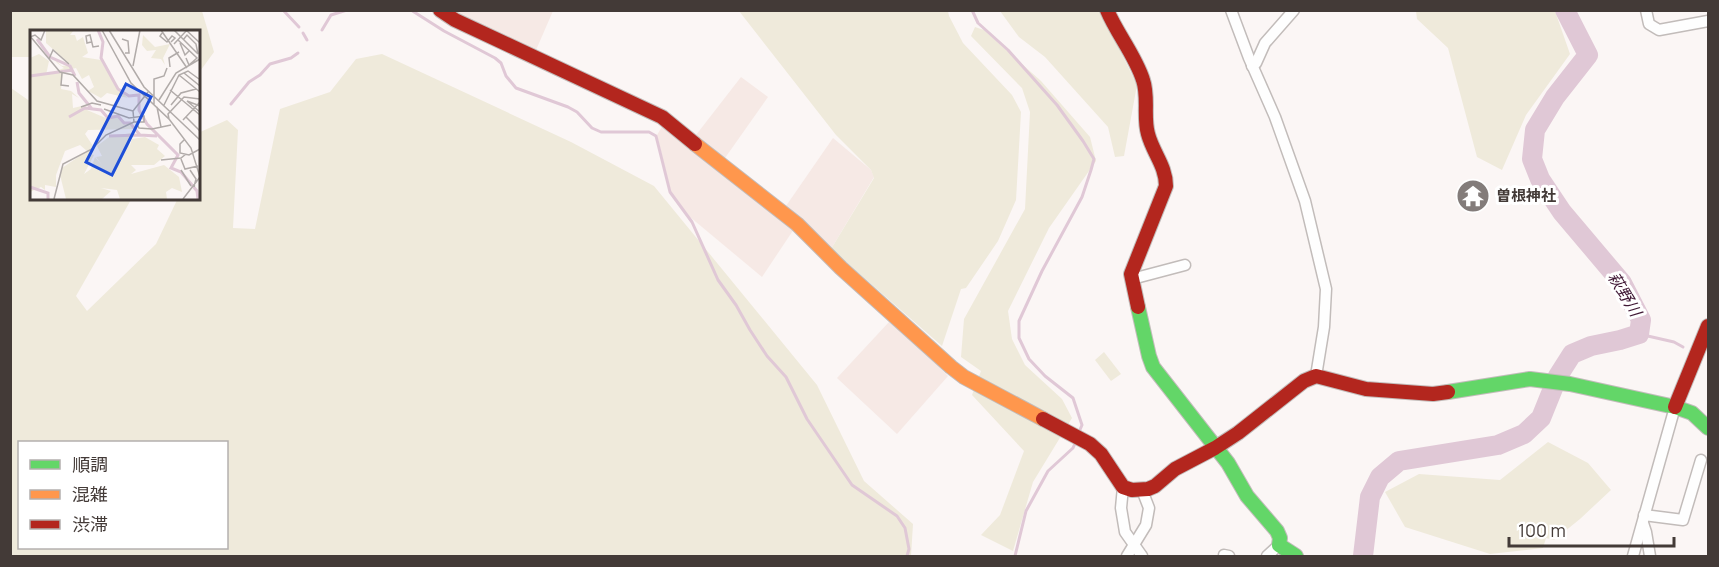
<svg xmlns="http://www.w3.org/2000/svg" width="1719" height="567" font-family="Manrope,'Noto Sans JP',sans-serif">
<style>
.built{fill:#f6e9e5}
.green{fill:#efeadb;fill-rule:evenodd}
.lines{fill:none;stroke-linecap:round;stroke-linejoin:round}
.stream{stroke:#e0c8d6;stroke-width:3}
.river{stroke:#e0c8d6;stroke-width:20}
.street-casing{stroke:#c2bcba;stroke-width:13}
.fast-casing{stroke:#c2bcba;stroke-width:16}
.slow-casing{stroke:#c2bcba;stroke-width:16}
.jam-casing{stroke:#c2bcba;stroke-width:16}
.street{stroke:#fefefe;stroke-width:10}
.fast{stroke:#63d668;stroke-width:14}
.slow{stroke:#ff974d;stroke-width:14}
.jam{stroke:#b3261e;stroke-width:14}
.labels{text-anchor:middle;stroke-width:6;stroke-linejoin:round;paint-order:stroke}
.poi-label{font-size:15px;font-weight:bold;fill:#433a37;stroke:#fff;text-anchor:start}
.water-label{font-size:16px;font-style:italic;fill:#401835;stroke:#fff}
.inset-river{fill:none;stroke:#e0c8d6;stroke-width:3}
.inset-road{fill:none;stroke:#b1aba9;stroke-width:1.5}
.view{fill:#1d4ed8;fill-opacity:0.15;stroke:#1d4ed8;stroke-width:3}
.inset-edge{fill:none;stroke:#433a37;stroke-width:3}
</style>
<rect width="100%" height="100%" fill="#fbf6f5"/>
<g class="built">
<path d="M454 11H553L536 50Z"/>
<path d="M741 77 768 97 725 158 696 135Z"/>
<path d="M663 125 794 229 762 277 690 217 671 192 657 135Z"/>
<path d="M833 138 871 170 874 177 831 249 786 206Z"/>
<path d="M889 322 910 339 948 376 897 434 837 378Z"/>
</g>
<g class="green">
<path d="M11 10 202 11 214 52 198 74V32H32L31 57H11Z"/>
<path d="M739 11H948L949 16 963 43 1012 95 1021 112 1016 200 998 241 966 288 961 289 942 346 831 249 874 178 871 170 836 135Z"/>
<path d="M1000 11H1103L1107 24 1137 85 1124 156 1115 157 1108 127 1045 57 1019 37Z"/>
<path d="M1416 11H1555L1570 54 1526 115 1502 170 1477 157 1448 48 1417 19Z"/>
<path d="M975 27 984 30 1041 81 1090 137 1096 161 1049 228 1008 311 1012 339 1025 365 1062 399 1072 418 1033 482 1013 551 981 535 1000 515 1024 451 972 395 981 371 961 357 964 319 1025 209 1030 112 1022 88 971 36Z"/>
<path d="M382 54 571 142 654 186 817 385 864 481 913 524 911 556H11V88L31 102 32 198H132L76 296 87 311 156 244 178 198H198V133L227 120 238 130 233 228 255 229 280 109 330 92 356 59ZM226 442V548H20V442Z"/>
<path d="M1104 352 1121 374 1111 381 1095 360Z"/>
<path d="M1548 442 1588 463 1611 490 1580 519 1554 540 1546 538 1543 548 1490 554 1405 527 1385 492 1419 474 1500 480Z"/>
</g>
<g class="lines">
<g class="stream">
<path d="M283 10 299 27"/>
<path d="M411 10 444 31 495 58 501 63 506 76 516 88 568 107 577 112 592 128 601 132H649L656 136 670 192 692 222 718 280 736 305 750 330 767 356 786 377 807 419 852 485 897 516 905 528 909 549 907 556"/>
<path d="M972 10 978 23 1008 50 1057 105 1083 141 1094 159 1091 170 1082 197 1042 271 1019 321V338L1029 359 1045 376 1073 398 1082 425 1079 432"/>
<path d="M322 30 331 15 347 10"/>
<path d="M303 33 307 40"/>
<path d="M231 104 249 82 260 75 270 64 291 58 298 53"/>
<path d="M1639 334 1674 342 1683 347"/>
<path d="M1015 556 1026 511 1048 471 1073 448 1076 441"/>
</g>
<path class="river" d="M1363 556 1370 497 1380 477 1399 461 1498 445 1524 434 1541 418 1558 376 1572 354 1591 346 1620 340 1639 334 1641 320 1622 283 1562 212 1540 179 1532 159 1535 130 1555 97 1588 55 1565 10"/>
<g class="street-casing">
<g id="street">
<path d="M1231 10 1249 58 1275 117 1305 201 1326 289 1324 327 1316 376"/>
<path d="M1646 10 1649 24 1659 30 1708 21"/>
<path d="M1252 66 1256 63 1265 43 1294 10"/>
<path d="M1132 279 1185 265"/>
<path d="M1123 487 1121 508 1125 532 1142 556"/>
<path d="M1644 515 1683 520 1701 460"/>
<path d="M1643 523 1646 532 1650 556"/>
<path d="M1224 555 1229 556"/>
<path d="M1127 556 1146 525 1149 508 1142 490"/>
<path d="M1267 556 1279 545"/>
<path d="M1633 556 1675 407"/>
</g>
</g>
<g class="fast-casing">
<g id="fast">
<path d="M1138 307 1149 356 1153 367 1228 463 1247 496 1277 531 1280 538 1279 545 1296 556"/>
<path d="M1448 392 1530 379 1570 384 1675 407 1692 413 1708 428"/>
</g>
</g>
<g class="slow-casing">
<path id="slow" d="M695 144 797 224 841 268 951 367 964 377 1043 419"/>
</g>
<g class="jam-casing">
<g id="jam">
<path d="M440 10 455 20 662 117 695 144"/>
<path d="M1107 10C1117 34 1135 55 1143 80 1149 97 1143 117 1148 134 1153 153 1166 166 1166 186L1131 274 1138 307"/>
<path d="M1675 407 1708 326"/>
<path d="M1043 419 1090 444 1101 454 1123 487 1132 490 1148 489 1155 486 1175 469 1215 448 1238 433 1304 381 1316 376 1366 389 1433 394 1448 392"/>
</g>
</g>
<use href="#street" class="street"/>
<use href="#fast" class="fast"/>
<use href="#slow" class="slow"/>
<use href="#jam" class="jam"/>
</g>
<defs>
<g id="temple-disc" transform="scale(1.725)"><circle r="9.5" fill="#837c7a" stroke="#fff"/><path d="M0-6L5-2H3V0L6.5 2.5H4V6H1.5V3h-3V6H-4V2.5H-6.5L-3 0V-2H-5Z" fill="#fff"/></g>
</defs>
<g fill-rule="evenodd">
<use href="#temple-disc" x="1473" y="196"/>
</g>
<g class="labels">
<g class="poi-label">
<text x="1496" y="201">曽根神社</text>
</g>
<g class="water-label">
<text transform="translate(1625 294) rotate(59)" y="6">萩野川</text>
</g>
</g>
<g transform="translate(30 30)">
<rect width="170" height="170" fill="#fbf6f5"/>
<path d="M16 0H44L40 5H45L47 11 53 7 58 23 52 27 71 30 87 58 98 68 77 63 71 68 58 61 64 57 59 45 52 49 46 38 42 39 44 46 42 41 33 42 31 59 41 61 49 68 42 64 43 78 56 75 57 80 78 89 88 86 104 99 58 100 55 104 63 116 59 124 64 125 54 144 61 139 65 127 72 135 66 127 72 126 67 116 79 107 101 103 99 118 102 109 115 107 129 115 127 119 135 126 124 135H101L106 140 101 144 134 135 149 147 152 162 142 158 136 162 137 169H90L87 160 71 158 81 161 72 169H36L30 145 32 138 57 121 50 115 35 121 26 145V157L15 155V160L11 157 0 162V28L9 24 19 31 16 45 34 38 27 33 24 29 32 36 41 35 16 13ZM113 5 125 17 140 14 133 28 135 35 131 29 121 28 126 20 117 21 112 15Z" fill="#efeadb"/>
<path class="inset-river" d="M68 0 73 12 71 28 88 59 99 66 109 65V80L117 94 148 125 141 138 151 142 167 161 168 169M7 9 20 27 40 36 45 46M0 46 43 40M47 52 49 63 62 79M39 87 55 78 71 80 78 88 88 86 94 93H100L110 105 127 106M79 106 110 105M0 157 18 163V169"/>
<path class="inset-road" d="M72 0 101 53 139 89 138 84 154 67 170 69M79 0 114 57 170 110M131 0 157 38M144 0 168 24M156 0 170 13M132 3 130 6 137 12 142 6 145 8 141 12M0 6 30 42 43 45 67 71 103 81M0 7 5 5 11 10 15 0M92 9 98 11 99 23H95M148 10 167 28 159 35 156 28M153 10 157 5 166 14 168 24M61 12 57 13 56 6 60 5 63 17 69 16M150 13 155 25 159 21M144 14 157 0M19 29 23 20 39 34M103 36 110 0M140 37 139 28 149 22M32 43 31 55 39 56M154 43 170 56M149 45 170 62M140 60 170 85M129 70 146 43 170 29M124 75V49L134 46 137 38M134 75 149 45 158 41 169 49M141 75 151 63 166 59M170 76 157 71 170 82M51 77 62 73 71 75M127 77 131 97M74 79 99 88 114 86V92H104M156 87 170 101M139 89 161 118 170 147M153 90 170 72M107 94 109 98 122 99 141 95M154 110 150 114V123L159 125 170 119M151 129 155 139 168 136M131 130 151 128 156 124M151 140 161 156M160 140 166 149 164 157M24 169 33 134 62 119 76 105 104 92 103 81 118 62M153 169 170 147"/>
<path class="view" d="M96 54 121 67 82 145 56 132Z"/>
<rect width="170" height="170" class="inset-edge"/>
</g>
<rect width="1719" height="567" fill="none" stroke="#433a37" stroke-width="24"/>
<rect x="18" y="441" width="210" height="108" fill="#ffffff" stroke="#b4b0af" stroke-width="1.5"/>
<rect x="30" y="460" width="30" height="9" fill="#63d668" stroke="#b4b0af" stroke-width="1.5"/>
<text x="72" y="471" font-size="18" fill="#433a37">順調</text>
<rect x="30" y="490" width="30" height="9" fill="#ff974d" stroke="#b4b0af" stroke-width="1.5"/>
<text x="72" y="501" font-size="18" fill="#433a37">混雑</text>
<rect x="30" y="520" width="30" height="9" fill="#b3261e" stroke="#b4b0af" stroke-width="1.5"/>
<text x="72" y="531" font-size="18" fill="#433a37">渋滞</text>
<path d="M1509 537v9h165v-9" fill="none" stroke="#433a37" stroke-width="3"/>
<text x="1518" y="537" font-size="18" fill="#433a37" stroke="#ffffff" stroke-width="4.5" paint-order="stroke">100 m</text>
</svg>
